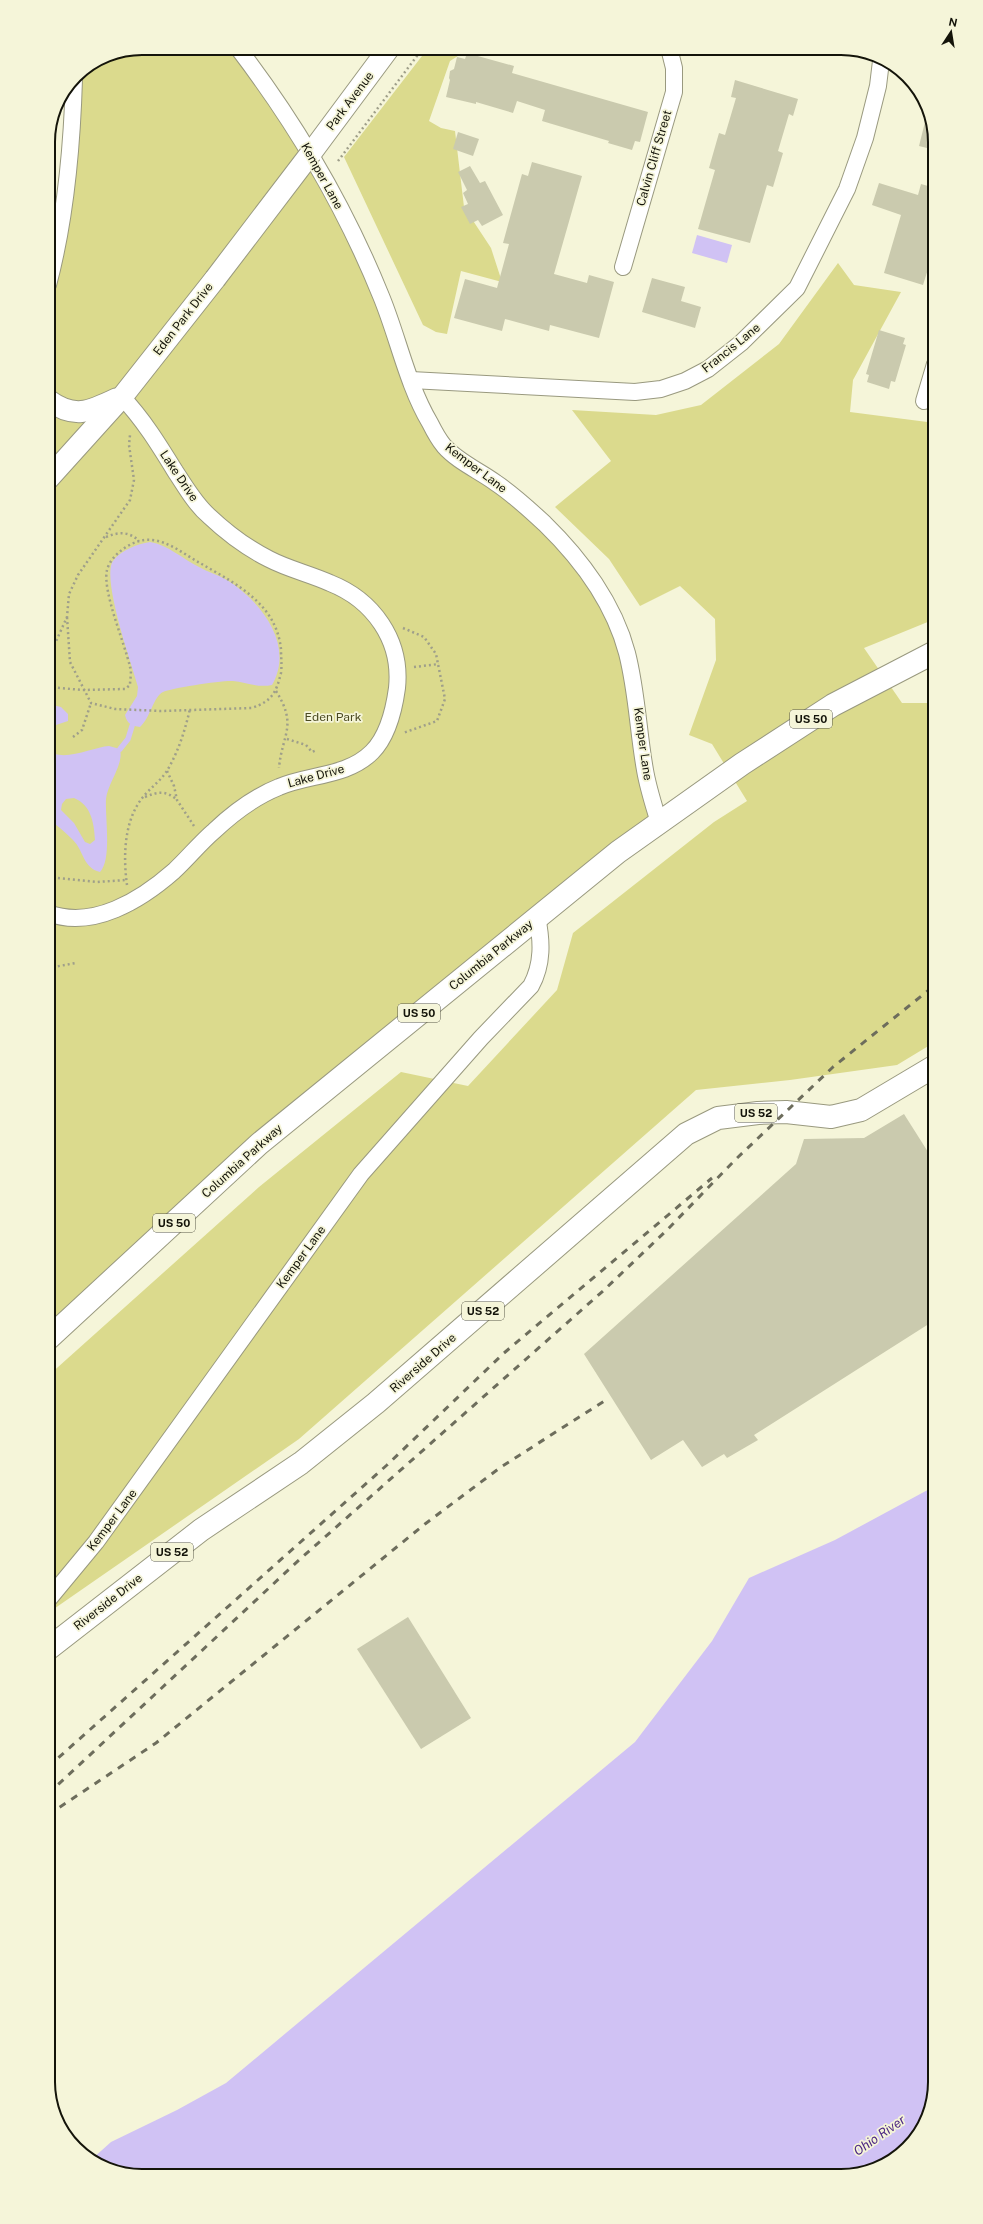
<svg xmlns="http://www.w3.org/2000/svg" width="983" height="2224" font-family="'Public Sans',sans-serif">
<style>
.green{fill:#dbda8d}
.water{fill:#d0c2f4;fill-rule:evenodd}
.lines{fill:none;stroke-linecap:round;stroke-linejoin:round}
.stream{stroke:#d0c2f4;stroke-width:5.5}
.building{fill:#cacaae}
.minor-casing{stroke:#99997f;stroke-width:18}
.tertiary-casing{stroke:#99997f;stroke-width:23}
.primary-casing{stroke:#99997f;stroke-width:24}
.trunk-casing{stroke:#99997f;stroke-width:24}
.path{stroke:#9f9f8a;stroke-width:2.5;stroke-dasharray:2 3;stroke-linecap:butt}
.minor{stroke:#fff;stroke-width:16}
.tertiary{stroke:#fff;stroke-width:21}
.primary{stroke:#fff;stroke-width:22}
.trunk{stroke:#fff;stroke-width:22}
.rail{stroke:#6d6d5c;stroke-width:3;stroke-dasharray:7 7;stroke-linecap:butt}
.tertiary-bridge-casing{stroke:#99997f;stroke-width:23;stroke-linecap:butt}
.tertiary-bridge{stroke:#fff;stroke-width:21}
.labels{text-anchor:middle;stroke-width:3.5;stroke-linejoin:round;paint-order:stroke}
.shield{fill:#f5f5d9;stroke:#585848;stroke-width:1}
.shield-label{font-size:11px;font-weight:bold;fill:#14140a}
.street-label{font-size:12px;fill:#14140a;stroke:#f5f5d9}
.park-label{font-size:12px;fill:#4a4921;stroke:#f5f5d9}
.water-label{font-size:13px;font-style:italic;fill:#4d2783;stroke:#f5f5d9}
.rim{fill:none;stroke:#14140a;stroke-width:2}
</style>
<rect width="100%" height="100%" fill="#f5f5d9"/>
<g class="green">
<path d="M142 48H238L308 149 444 446 545 525 612 616 659 823 551 906 48 1339V285L76 75 106 55Z"/>
<path d="M432 48H478L464 52 450 61 429 121 441 128 455 131 464 207 491 248 502 282 461 271 447 334 436 332 423 325 344 157 422 56Z"/>
<path d="M838 263 854 285 901 292 853 380 850 412 935 423V619L864 648 902 703H935V1042L897 1065 790 1080 696 1090 299 1439 48 1613V1376L259 1187 401 1072 468 1086 557 990 573 933 714 822 747 801 712 744 689 735 716 660 715 619 680 586 640 606 609 559 555 507 611 461 572 410 656 415 701 405 779 344Z"/>
</g>
<g class="water">
<path d="M697 235 732 245 727 263 692 253Z"/>
<path d="M150 542C168 545 183 559 199 567 208 572 218 575 227 580 261 601 295 645 272 685 257 688 246 682 233 681 223 680 171 688 163 692 153 697 151 717 140 727 132 726 127 724 125 715L137 696 138 687C132 665 101 578 113 561 121 550 137 544 150 542Z"/>
<path d="M48 704 61 707 68 714V721L53 726 48 732Z"/>
<path d="M109 746 120 749C124 765 108 782 106 799 105 817 112 860 100 872 83 868 84 851 73 840 65 832 57 825 48 819V749C60 764 93 747 109 746ZM74 798C91 805 94 822 95 840L90 844 85 842 74 823 61 810 62 804 66 799Z"/>
<path d="M935 1486V2082L919 2134 871 2171 136 2176 92 2159 111 2142 177 2110 226 2083 635 1742 712 1641 749 1578 835 1540Z"/>
</g>
<g class="lines">
<path class="stream" d="M120 749 128 739 132 726"/>
</g>
<g class="building">
<path d="M467 53 514 66 512 73 648 112 640 142 635 141 632 150 608 143 609 141 542 121 545 110 517 101 513 113 476 102V104L446 97 450 80 449 78 450 71 454 69 457 57 465 59Z"/>
<path d="M735 80 798 99 793 116 789 114 778 151 783 153 773 187 767 185 750 243 698 229 715 170 709 168 719 133 725 135 736 98 731 97Z"/>
<path d="M928 110 935 142V150L919 146Z"/>
<path d="M458 132 479 139 473 156 453 149Z"/>
<path d="M532 162 582 176 554 274 587 283 589 275 614 282 599 338 550 325 549 331 505 319 502 331 454 318 465 279 497 288 509 244 503 243 522 174 528 176Z"/>
<path d="M470 166 480 183 485 181 503 215 482 226 478 220 470 224 461 207 468 204 463 193 467 190 458 172Z"/>
<path d="M879 183 918 195 921 184 935 188V247L923 285 884 273 901 215 872 205Z"/>
<path d="M652 278 685 287 681 301 701 307 695 328 642 312Z"/>
<path d="M879 330 905 338 903 344 906 345 895 382 891 381 889 389 867 382 869 375 866 374Z"/>
<path d="M904 1114 935 1163V1320L754 1435 758 1440 727 1458 724 1454 702 1467 683 1440 651 1460 584 1354 796 1164 804 1139 864 1138Z"/>
<path d="M408 1617 471 1718 421 1749 357 1649Z"/>
</g>
<g class="lines">
<g class="minor-casing">
<g id="minor">
<path d="M238 48C296 124 345 207 381 296 398 337 407 384 430 423 434 431 439 440 444 446 458 462 480 471 496 483 514 495 530 510 545 524 581 559 614 604 627 653 637 692 638 731 645 770 648 788 654 806 659 823"/>
<path d="M623 267 674 92V68L669 48"/>
<path d="M48 285C66 218 72 148 74 79"/>
<path d="M411 380 635 392 661 389 685 381 708 369 741 343 797 288 847 189 865 138 878 86 881 61"/>
<path d="M924 401 935 364"/>
<path d="M48 913C93 930 141 900 174 871 188 858 200 843 214 831 233 813 254 797 279 787 309 774 347 777 372 752 388 736 394 710 397 688 402 640 373 600 330 583 310 574 288 569 269 559 247 548 227 533 209 516 195 504 185 486 175 471 159 445 143 419 122 397"/>
<path d="M48 1600 96 1542 361 1174 481 1038 531 986C543 964 542 941 537 917"/>
</g>
</g>
<g class="tertiary-casing">
<g id="tertiary">
<path d="M311 153 389 48"/>
<path d="M48 400C74 419 89 412 116 399"/>
<path d="M48 479 122 397 215 279"/>
</g>
</g>
<g class="primary-casing">
<path id="primary" d="M48 1649 201 1530 301 1463 376 1403 686 1134 718 1118 758 1113 786 1112 831 1117 861 1110 935 1066"/>
</g>
<g class="trunk-casing">
<path id="trunk" d="M48 1339 259 1144 618 852 742 764 833 705 935 652"/>
</g>
<g class="path">
<path d="M338 161 423 48"/>
<path d="M106 537C118 532 129 531 139 541"/>
<path d="M403 628 424 637 436 654 445 699 437 721 403 733"/>
<path d="M48 659 67 617 69 594 78 575 130 500 134 480 129 445 130 435"/>
<path d="M414 667 439 664"/>
<path d="M48 687 83 690 125 689 130 685C130 679 132 672 130 667 125 644 102 591 107 570 111 554 134 538 151 540 169 541 185 555 200 563 236 584 276 603 281 649 281 658 282 665 281 673 276 693 272 701 252 708L161 711 115 709 91 703 70 662 67 617"/>
<path d="M276 691C298 726 282 734 279 768"/>
<path d="M73 737 82 730 91 703"/>
<path d="M287 739 306 745 312 752 317 750"/>
<path d="M167 771 174 786 177 800 194 826"/>
<path d="M145 797C157 792 165 790 176 799"/>
<path d="M48 877 97 882 126 880"/>
<path d="M127 885C123 856 124 820 143 797 151 787 162 780 168 769 179 750 185 730 190 709"/>
<path d="M48 942 53 932"/>
<path d="M48 968 76 963"/>
</g>
<use href="#minor" class="minor"/>
<use href="#tertiary" class="tertiary"/>
<use href="#primary" class="primary"/>
<use href="#trunk" class="trunk"/>
<g class="rail">
<path d="M48 1767 387 1465 504 1353 712 1178"/>
<path d="M48 1794 299 1560 603 1291 667 1230 735 1160 833 1067 935 985"/>
<path d="M48 1815 156 1743 425 1524 501 1467 609 1398"/>
</g>
<g class="tertiary-bridge-casing">
<path id="tertiary-bridge" d="M215 279 311 153"/>
</g>
<use href="#tertiary-bridge" class="tertiary-bridge"/>
</g>
<g class="labels">
<g class="shield">
<rect x="790" y="710" width="42" height="18" rx="3"/>
<rect x="398" y="1004" width="42" height="18" rx="3"/>
<rect x="735" y="1104" width="42" height="18" rx="3"/>
<rect x="153" y="1214" width="42" height="18" rx="3"/>
<rect x="462" y="1302" width="42" height="18" rx="3"/>
<rect x="151" y="1543" width="42" height="18" rx="3"/>
</g>
<g class="shield-label">
<text x="811" y="723">US 50</text>
<text x="419" y="1017">US 50</text>
<text x="756" y="1117">US 52</text>
<text x="174" y="1227">US 50</text>
<text x="483" y="1315">US 52</text>
<text x="172" y="1556">US 52</text>
</g>
<g class="street-label">
<text transform="translate(350 101) rotate(-53)" y="4">Park Avenue</text>
<text transform="translate(654 158) rotate(-74)" y="4">Calvin Cliff Street</text>
<text transform="translate(322 176) rotate(61)" y="4">Kemper Lane</text>
<text transform="translate(183 319) rotate(-52)" y="4">Eden Park Drive</text>
<text transform="translate(731 348) rotate(-39)" y="4">Francis Lane</text>
<text transform="translate(476 468) rotate(37)" y="4">Kemper Lane</text>
<text transform="translate(179 476) rotate(56)" y="4">Lake Drive</text>
<text transform="translate(643 744) rotate(82)" y="4">Kemper Lane</text>
<text transform="translate(316 776) rotate(-15)" y="4">Lake Drive</text>
<text transform="translate(491 955) rotate(-39)" y="4">Columbia Parkway</text>
<text transform="translate(242 1161) rotate(-42)" y="4">Columbia Parkway</text>
<text transform="translate(301 1257) rotate(-54)" y="4">Kemper Lane</text>
<text transform="translate(423 1363) rotate(-41)" y="4">Riverside Drive</text>
<text transform="translate(112 1520) rotate(-53)" y="4">Kemper Lane</text>
<text transform="translate(108 1602) rotate(-38)" y="4">Riverside Drive</text>
</g>
<g class="park-label">
<text x="333" y="721">Eden Park</text>
</g>
<g class="water-label">
<text transform="translate(879 2135) rotate(-35)" y="5">Ohio River</text>
</g>
</g>
<path d="M0 0H983V2224H0ZM142 55H841A87 87 0 0 1 928 142V2082A87 87 0 0 1 841 2169H142A87 87 0 0 1 55 2082V142A87 87 0 0 1 142 55Z" fill="#f5f5d9" fill-rule="evenodd"/>
<path class="rim" d="M142 55H841A87 87 0 0 1 928 142V2082A87 87 0 0 1 841 2169H142A87 87 0 0 1 55 2082V142A87 87 0 0 1 142 55Z"/>
<g transform="translate(951 32) rotate(12)" stroke="#f5f5d9" stroke-width="3" paint-order="stroke">
<path d="M0-3L7 15L0 10L-7 15Z" fill="#14140a"/>
<text y="-6" font-size="11" font-weight="bold" text-anchor="middle" fill="#14140a">N</text>
</g>
</svg>
